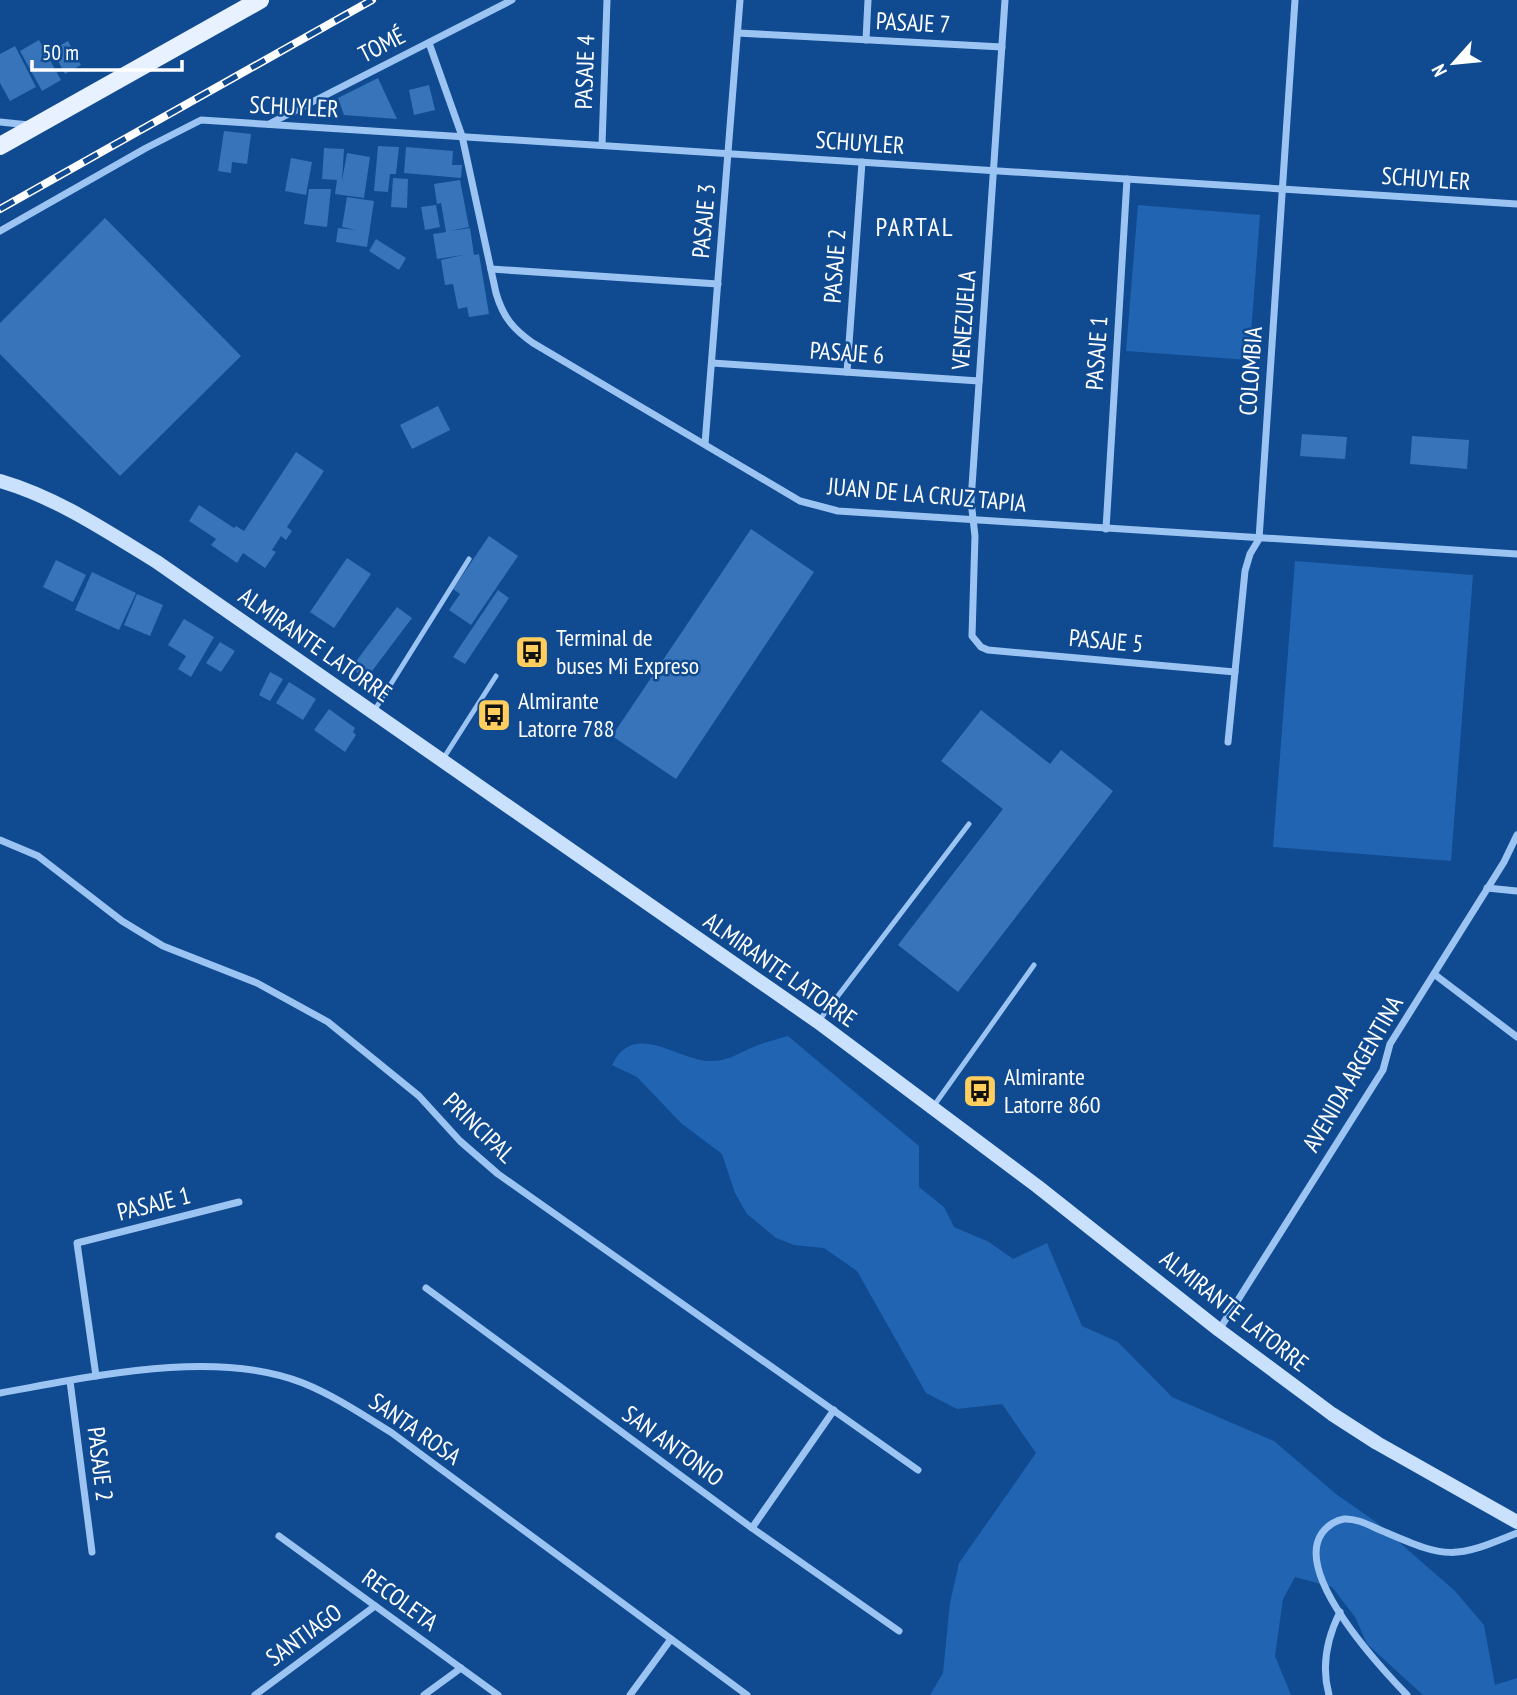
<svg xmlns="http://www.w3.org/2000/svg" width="1517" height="1695" font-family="'PT Sans Narrow',sans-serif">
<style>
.green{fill:#2164b1}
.building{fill:#3874ba}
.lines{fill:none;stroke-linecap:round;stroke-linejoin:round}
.lane{stroke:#9bc4f3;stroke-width:5}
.street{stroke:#9bc4f3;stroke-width:7}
.secondary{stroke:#cae1fd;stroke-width:14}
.primary{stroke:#e7f1ff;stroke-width:18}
.rail-casing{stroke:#fff;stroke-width:8}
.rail{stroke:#104a91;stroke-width:5;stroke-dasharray:16;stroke-linecap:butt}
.labels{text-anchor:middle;stroke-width:5;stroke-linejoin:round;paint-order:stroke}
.street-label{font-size:24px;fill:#fff;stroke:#104a91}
.poi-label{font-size:24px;fill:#fff;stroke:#104a91;text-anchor:start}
.neighbourhood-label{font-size:26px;letter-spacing:2px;fill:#fff;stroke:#104a91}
</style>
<rect width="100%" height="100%" fill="#104a91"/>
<g class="green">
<path d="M1138 205 1260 215 1249 360 1126 351Z"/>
<path d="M1295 561 1473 575 1451 861 1273 847Z"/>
<path d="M788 1036 919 1146V1187L944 1207 954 1227 989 1242 1013 1259 1047 1243 1082 1326 1118 1342 1172 1397 1274 1441 1336 1494 1376 1522 1455 1591 1484 1625 1495 1685 1517 1678V1695H1423L1367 1644 1355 1617 1332 1587 1295 1577 1283 1599 1275 1656 1291 1695H930L943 1673 950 1603 959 1563 1036 1453 1002 1404 957 1409 926 1393 857 1271 824 1248 794 1245 776 1238 747 1214 735 1193 722 1154 681 1123 637 1077 612 1065C634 1020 675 1059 709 1061 728 1062 740 1052 756 1046 766 1042 777 1039 788 1036Z"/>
</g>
<g class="building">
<path d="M39 40 61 80 42 91 20 51Z"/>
<path d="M68 41 81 65 65 74 52 50Z"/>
<path d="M15 46 36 87 10 101 0 83V54Z"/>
<path d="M378 78 397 119 344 115 338 98Z"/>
<path d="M429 85 435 110 414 115 409 90Z"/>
<path d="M224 131 251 134 247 164 232 162 231 173 218 171Z"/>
<path d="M378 146 399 147 396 174H390L388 192 374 191Z"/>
<path d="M406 147 453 151 452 165H462L461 178 404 173Z"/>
<path d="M324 148 344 149 342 181 347 153 370 157 364 198 335 194 337 180 322 179Z"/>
<path d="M291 158 312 162 306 195 285 191Z"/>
<path d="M393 178 408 179 407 208 391 207Z"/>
<path d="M460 180 469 227 450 231 470 228 474 255 479 254 489 314 469 317 467 307 458 309 453 284 445 285 441 260 463 255 437 259 433 234 446 232 441 203 437 204 434 184Z"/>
<path d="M309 189H331L327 227 304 224Z"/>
<path d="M347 197 374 201 367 247 336 242 338 228 356 230 342 227Z"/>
<path d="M436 205 440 227 425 230 421 207Z"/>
<path d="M105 218 241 356 120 476 0 354V323Z"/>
<path d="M376 239 406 258 399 270 369 251Z"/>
<path d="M438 406 450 430 412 449 400 425Z"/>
<path d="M1302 434 1347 437 1345 459 1300 456Z"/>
<path d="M1412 436 1469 440 1467 469 1410 464Z"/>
<path d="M296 452 324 471 287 527 292 531 286 540 281 536 272 550 276 552 265 568 243 553 237 563 211 545 216 539 189 521 199 505 234 528 236 526 244 531Z"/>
<path d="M751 529 814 572 676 779 612 736Z"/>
<path d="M489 536 518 556 471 625 449 610 460 594 453 589Z"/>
<path d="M347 558 371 574 334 628 310 612Z"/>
<path d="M56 560 86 575 73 602 43 587Z"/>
<path d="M92 572 136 593 119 630 75 610Z"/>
<path d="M498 590 509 598 465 664 453 657Z"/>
<path d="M137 594 163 605 150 636 124 625Z"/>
<path d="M397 607 412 618 366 679 351 668Z"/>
<path d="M184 619 214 637 191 677 178 669 186 656 168 645Z"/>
<path d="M220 642 235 651 221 672 206 663Z"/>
<path d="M270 672 283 679 270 701 259 695Z"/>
<path d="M289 682 316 699 303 720 276 703Z"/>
<path d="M329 709 355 728 353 732 356 735 345 752 314 730Z"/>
<path d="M981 710 1050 764 1061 750 1113 791 958 992 898 945 1003 809 941 761Z"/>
</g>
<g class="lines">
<g class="lane">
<path d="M374 711 469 559"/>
<path d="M443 759 496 676"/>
<path d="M818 1022 969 824"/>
<path d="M933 1107 1034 965"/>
</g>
<g class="street">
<path d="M1005 0 971 501 975 536 972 636 981 647 988 650 1235 672"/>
<path d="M738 33 1002 47"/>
<path d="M866 40 868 0"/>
<path d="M429 43 462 136 496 293C503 317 513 329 533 343L800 501 838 511 1517 554"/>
<path d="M0 122 29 125"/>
<path d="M269 124 512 0"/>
<path d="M602 145 607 0"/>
<path d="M0 231 146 148 201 120 1517 204"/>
<path d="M491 269 718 284"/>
<path d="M712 363 979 381"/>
<path d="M847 372 862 162"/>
<path d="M705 444 740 0"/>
<path d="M1106 529 1127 179"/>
<path d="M1228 742 1245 571 1250 554 1259 539 1295 0"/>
<path d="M0 840 38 856 122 921 163 946 257 983 328 1022 419 1096 460 1141 498 1174 918 1470"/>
<path d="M1487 888 1517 891"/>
<path d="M1434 974 1517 1037"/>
<path d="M426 1288 752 1528 899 1631"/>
<path d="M1219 1330 1383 1070 1390 1044 1504 862 1517 835"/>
<path d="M96 1376 77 1243 239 1202"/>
<path d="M70 1381 92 1552"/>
<path d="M0 1393C91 1377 214 1348 303 1383 335 1396 363 1415 392 1433L747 1695"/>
<path d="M752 1528 834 1410"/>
<path d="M279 1536 498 1695"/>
<path d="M255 1695 375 1606"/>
<path d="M424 1695 461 1668"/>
<path d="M630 1695 671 1639"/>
<path d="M1329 1695C1321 1666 1327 1638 1340 1612"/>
<path d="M1407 1695C1380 1667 1293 1574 1322 1533 1327 1526 1336 1520 1344 1519 1358 1518 1372 1527 1385 1532 1447 1559 1454 1559 1517 1533"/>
</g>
<path class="secondary" d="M0 481C58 498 106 531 157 562L818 1022 1037 1186 1219 1330 1332 1414 1377 1443 1517 1522"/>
<path class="primary" d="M0 146 260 0"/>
<g class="rail-casing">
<path id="rail" d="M0 209 372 0"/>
</g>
<use href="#rail" class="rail"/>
</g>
<defs>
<g id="bus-square" transform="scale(1.75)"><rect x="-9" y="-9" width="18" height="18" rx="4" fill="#ffce5d" stroke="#104a91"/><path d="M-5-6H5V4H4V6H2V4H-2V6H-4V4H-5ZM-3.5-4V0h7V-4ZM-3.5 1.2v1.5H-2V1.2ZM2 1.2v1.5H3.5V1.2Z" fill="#111"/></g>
</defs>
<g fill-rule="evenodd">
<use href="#bus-square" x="532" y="652"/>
<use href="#bus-square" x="494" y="715"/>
<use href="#bus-square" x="980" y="1091"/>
</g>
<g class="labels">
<g class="street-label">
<text transform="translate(913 23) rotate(3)" y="8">PASAJE 7</text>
<text transform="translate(382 45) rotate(-27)" y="8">TOMÉ</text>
<text transform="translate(585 72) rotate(-88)" y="8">PASAJE 4</text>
<text transform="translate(294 107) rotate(3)" y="8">SCHUYLER</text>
<text transform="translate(860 143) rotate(4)" y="8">SCHUYLER</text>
<text transform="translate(1426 179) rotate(4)" y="8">SCHUYLER</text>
<text transform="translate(704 221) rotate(-85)" y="8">PASAJE 3</text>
<text transform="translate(835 266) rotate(-86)" y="8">PASAJE 2</text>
<text transform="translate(964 320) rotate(-86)" y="8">VENEZUELA</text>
<text transform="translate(847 353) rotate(4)" y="8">PASAJE 6</text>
<text transform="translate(1097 353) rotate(-86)" y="8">PASAJE 1</text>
<text transform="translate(1251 371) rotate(-86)" y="8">COLOMBIA</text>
<text transform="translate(927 495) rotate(5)" y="8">JUAN DE LA CRUZ TAPIA</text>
<text transform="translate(1106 641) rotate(5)" y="8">PASAJE 5</text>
<text transform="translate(315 645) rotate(35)" y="8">ALMIRANTE LATORRE</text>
<text transform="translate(780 970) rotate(35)" y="8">ALMIRANTE LATORRE</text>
<text transform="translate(1353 1074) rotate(-60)" y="8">AVENIDA ARGENTINA</text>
<text transform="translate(479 1128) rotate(44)" y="8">PRINCIPAL</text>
<text transform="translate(154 1204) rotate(-14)" y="8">PASAJE 1</text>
<text transform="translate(1234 1311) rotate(38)" y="8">ALMIRANTE LATORRE</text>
<text transform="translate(415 1429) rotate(35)" y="8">SANTA ROSA</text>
<text transform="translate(673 1446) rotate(36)" y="8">SAN ANTONIO</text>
<text transform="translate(100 1464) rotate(83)" y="8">PASAJE 2</text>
<text transform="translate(400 1600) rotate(36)" y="8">RECOLETA</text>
<text transform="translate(304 1635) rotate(-36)" y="8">SANTIAGO</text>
</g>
<g class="poi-label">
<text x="556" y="646">Terminal de<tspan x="556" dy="28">buses Mi Expreso</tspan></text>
<text x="518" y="709">Almirante<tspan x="518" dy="28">Latorre 788</tspan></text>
<text x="1004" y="1085">Almirante<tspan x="1004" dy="28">Latorre 860</tspan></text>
</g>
<g class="neighbourhood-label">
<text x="915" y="236">PARTAL</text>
</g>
</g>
<g transform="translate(1454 63) rotate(243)" stroke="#104a91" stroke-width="5" paint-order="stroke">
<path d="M0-5L12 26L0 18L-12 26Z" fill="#ffffff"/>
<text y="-10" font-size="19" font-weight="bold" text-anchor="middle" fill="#ffffff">N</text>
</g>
<path d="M32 60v10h150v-10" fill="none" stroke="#ffffff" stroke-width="3.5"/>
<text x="42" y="60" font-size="21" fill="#ffffff" stroke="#104a91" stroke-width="5" paint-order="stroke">50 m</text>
</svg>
